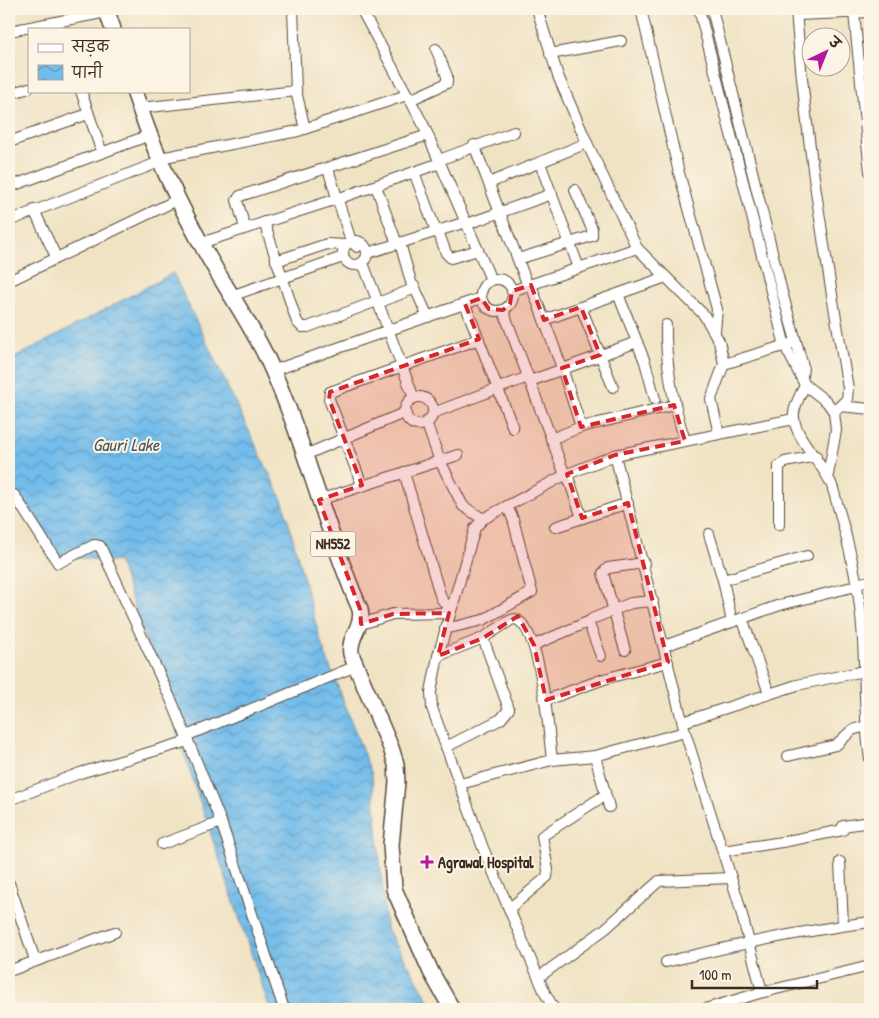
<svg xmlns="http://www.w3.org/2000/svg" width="879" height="1018" font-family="'Patrick Hand','Playpen Sans Deva',sans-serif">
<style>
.water{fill:url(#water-waves);stroke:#567384}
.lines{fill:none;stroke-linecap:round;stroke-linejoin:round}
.minor-casing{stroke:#564637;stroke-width:12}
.highway-casing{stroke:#564637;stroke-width:18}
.minor{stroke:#fff;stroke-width:10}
.highway{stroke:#fff;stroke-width:15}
.marked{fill:#d62828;fill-opacity:0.2;stroke:#d62828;stroke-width:4;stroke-dasharray:10 6;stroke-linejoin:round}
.poi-dot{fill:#b5179e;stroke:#fcf5e5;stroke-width:2}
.labels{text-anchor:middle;stroke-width:4;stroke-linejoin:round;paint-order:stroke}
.shield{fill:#fcf5e5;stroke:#75675a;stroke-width:1}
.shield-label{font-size:15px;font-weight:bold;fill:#3b2a1e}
.poi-label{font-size:16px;font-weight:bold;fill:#3b2a1e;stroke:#fcf5e5;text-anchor:start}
.water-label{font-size:18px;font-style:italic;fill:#4c565c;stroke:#fcf5e5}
</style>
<defs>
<pattern id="water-waves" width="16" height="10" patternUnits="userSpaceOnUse" patternTransform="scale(1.25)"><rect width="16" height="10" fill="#72bceb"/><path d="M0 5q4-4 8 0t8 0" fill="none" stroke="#5f99be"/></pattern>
</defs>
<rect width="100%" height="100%" fill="#fcf5e5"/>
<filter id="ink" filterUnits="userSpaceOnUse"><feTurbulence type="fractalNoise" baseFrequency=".02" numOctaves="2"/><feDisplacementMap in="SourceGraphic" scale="10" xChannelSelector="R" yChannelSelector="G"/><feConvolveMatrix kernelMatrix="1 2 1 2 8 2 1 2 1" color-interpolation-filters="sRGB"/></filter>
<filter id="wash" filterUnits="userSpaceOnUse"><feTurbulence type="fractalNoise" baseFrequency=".0096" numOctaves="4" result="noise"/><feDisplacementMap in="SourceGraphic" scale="20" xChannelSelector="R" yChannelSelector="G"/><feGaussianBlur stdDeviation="1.12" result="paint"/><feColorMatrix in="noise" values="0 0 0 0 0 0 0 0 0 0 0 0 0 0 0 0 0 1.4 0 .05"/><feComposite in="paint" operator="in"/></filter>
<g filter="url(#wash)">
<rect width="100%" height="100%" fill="#f0e3c4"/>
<path class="water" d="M173 273 283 502 321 643 372 775 386 927 434 1009H270L119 562 53 555 9 491V361Z"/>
</g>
<g filter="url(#ink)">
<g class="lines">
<g class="minor-casing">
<g id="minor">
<path d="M293 9 296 91"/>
<path d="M361 9 423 124 491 280"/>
<path d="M641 9 679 173 717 309 715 331"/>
<path d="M699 9 785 346 805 385 827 402 834 412 836 430 828 475"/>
<path d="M712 9 782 292 803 366 802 378"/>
<path d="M796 9C805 136 826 263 848 388L847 399 834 412"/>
<path d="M854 13 870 172"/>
<path d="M797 15 870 12"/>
<path d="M15 30 107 12"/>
<path d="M550 54 621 41"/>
<path d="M81 91 102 153"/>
<path d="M9 94 29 88"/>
<path d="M410 100 447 83V76L436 49"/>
<path d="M140 108 296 91 305 129"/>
<path d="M9 142 88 114"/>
<path d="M474 145 528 286"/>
<path d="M160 158 298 131 407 95"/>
<path d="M439 160 514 132"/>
<path d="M540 163 579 268"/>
<path d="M328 169 351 241 357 247"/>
<path d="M414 172 436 231"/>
<path d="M489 183 587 143"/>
<path d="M376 186 397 244"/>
<path d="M9 187 150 135"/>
<path d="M34 210 56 257"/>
<path d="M9 221 162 161"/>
<path d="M264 222 297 322 302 327H308L377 301"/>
<path d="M467 224 552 194"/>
<path d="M245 228 237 200 240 196 428 135"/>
<path d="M438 231 446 253 451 258 478 250"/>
<circle cx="355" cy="253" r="12"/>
<path d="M201 243 337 199 440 163"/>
<path d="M637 248 704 315 719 341 724 364 711 399 719 434"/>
<path d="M368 253 466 222"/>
<path d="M518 259 592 236V229L575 190"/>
<path d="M276 261 327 244 345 245"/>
<path d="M363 263 414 398"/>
<circle cx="497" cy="295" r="16"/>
<path d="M9 281 179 199"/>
<path d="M531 285 562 368 581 427"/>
<path d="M414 286 428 317"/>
<path d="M512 291 637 248 587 143 558 76 537 9"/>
<path d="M618 294 645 362 655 399"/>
<path d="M231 296 343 257"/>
<path d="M378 303 413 289 400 243"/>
<path d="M465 304 513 428"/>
<path d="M581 307 613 387"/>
<path d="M503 310 565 475 615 455 794 419"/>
<path d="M544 320 666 277"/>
<path d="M666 325C665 365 673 402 685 441"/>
<path d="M724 364 790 344"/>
<path d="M272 371 481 298"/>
<path d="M530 381 637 342"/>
<path d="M805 385C801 394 795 403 794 413 791 436 827 466 833 489 846 534 859 581 862 627 866 671 863 715 870 759"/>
<circle cx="419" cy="411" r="14"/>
<path d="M840 406 870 409"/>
<path d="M433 413 528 377"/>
<path d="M426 422 440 461 463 506 483 519"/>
<path d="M551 439 581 427 674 405"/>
<path d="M305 455 406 412"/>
<path d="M615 455 685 732 738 900 761 988 763 992 768 991 870 966"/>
<path d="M404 472 441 598 450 610"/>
<path d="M567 474 582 518"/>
<path d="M362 485 329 399 330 392 479 339"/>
<path d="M9 492 15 496 58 563 94 545 100 546 102 550 173 704 221 822 284 1009"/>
<path d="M319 500 458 455"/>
<path d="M779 525V466L785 462 816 456"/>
<path d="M555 527 628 503"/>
<path d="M709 534 723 580 732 622"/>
<path d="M723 580 807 556"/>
<path d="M856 584 870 581"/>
<path d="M742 618 769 693"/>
<path d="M361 624 393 614 449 613"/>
<path d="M445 629 483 620 532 592 513 519 507 506"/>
<path d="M534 645 590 621"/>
<path d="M664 646 780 605 856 586"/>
<path d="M625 650 603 573 608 568 644 563"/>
<path d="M438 656 483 638 511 620 515 619C541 626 549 735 552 760"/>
<path d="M601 656 589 624 592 619 631 603 653 601"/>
<path d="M546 700 604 679 668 662"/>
<path d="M683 722 797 685 864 671"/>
<path d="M186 736 356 666"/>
<path d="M446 747 501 719 509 709 483 638"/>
<path d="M595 756 609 807"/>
<path d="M788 756 836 745 852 730 866 726"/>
<path d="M460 784 552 760 595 756 685 732"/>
<path d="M9 800 80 773 188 741"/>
<path d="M843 826 870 822"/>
<path d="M162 844 221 822"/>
<path d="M723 851 782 842 843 830"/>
<path d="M840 862 843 925"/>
<path d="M9 883 35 960"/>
<path d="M510 908 547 877 548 870 542 836 605 795"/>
<path d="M666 962C734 945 801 931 870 922"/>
<path d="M9 971 115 932"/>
<path d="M539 977 605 929 659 881 731 878"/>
<path d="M554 1009 545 993 483 848 432 708 431 692 438 656 475 528 483 519 565 475"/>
<path d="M705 1009 763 992"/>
</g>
</g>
<g class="highway-casing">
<g id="highway">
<path d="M106 9 113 29"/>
<path d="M134 91C154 153 183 214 216 270 233 299 252 327 267 358 305 439 324 527 360 609 364 626 348 637 351 654L391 748 396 764 397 782 391 845 394 889 431 972 452 1009"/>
</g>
</g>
<use href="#minor" class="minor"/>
<use href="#highway" class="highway"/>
</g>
</g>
<path class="marked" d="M531 285 544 320 581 307 600 355 562 368 581 427 674 405 685 441 615 455 567 474 582 518 628 503 668 662 546 700 534 645 518 616 483 638 438 656 449 613 393 614 361 624 360 609 319 500 362 485 329 399 330 392 479 339 465 304 481 298 489 309 503 310 510 304 512 291Z"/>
<path class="poi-dot" d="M424.5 854.5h5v5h5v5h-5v5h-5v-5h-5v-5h5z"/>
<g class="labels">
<rect class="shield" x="310.5" y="531.5" width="45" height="25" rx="4"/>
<g class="shield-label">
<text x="333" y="549">NH552</text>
</g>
<g class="poi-label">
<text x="438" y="868">Agrawal Hospital</text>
</g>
<g class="water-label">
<text x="126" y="451">Gauri Lake</text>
</g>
</g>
<rect width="879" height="1018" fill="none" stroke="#fcf5e5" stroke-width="30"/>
<rect x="28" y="28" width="162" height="65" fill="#fcf5e5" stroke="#afa495"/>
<rect x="38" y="44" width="25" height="8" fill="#ffffff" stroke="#afa495"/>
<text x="72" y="52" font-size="15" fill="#3b2a1e">सड़क</text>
<rect x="38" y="65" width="25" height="15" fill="url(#water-waves)" stroke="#afa495"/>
<text x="72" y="78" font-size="15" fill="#3b2a1e">पानी</text>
<g transform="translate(826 52) rotate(43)"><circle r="24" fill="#fcf5e5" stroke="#afa495"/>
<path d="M0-4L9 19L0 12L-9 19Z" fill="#b5179e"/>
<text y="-8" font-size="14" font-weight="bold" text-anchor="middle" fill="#3b2a1e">उ</text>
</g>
<path d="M692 980v8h125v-8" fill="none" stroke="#3b2a1e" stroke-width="2.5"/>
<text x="699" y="980" font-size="15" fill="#3b2a1e" stroke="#fcf5e5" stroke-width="4" paint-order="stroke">100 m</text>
</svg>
